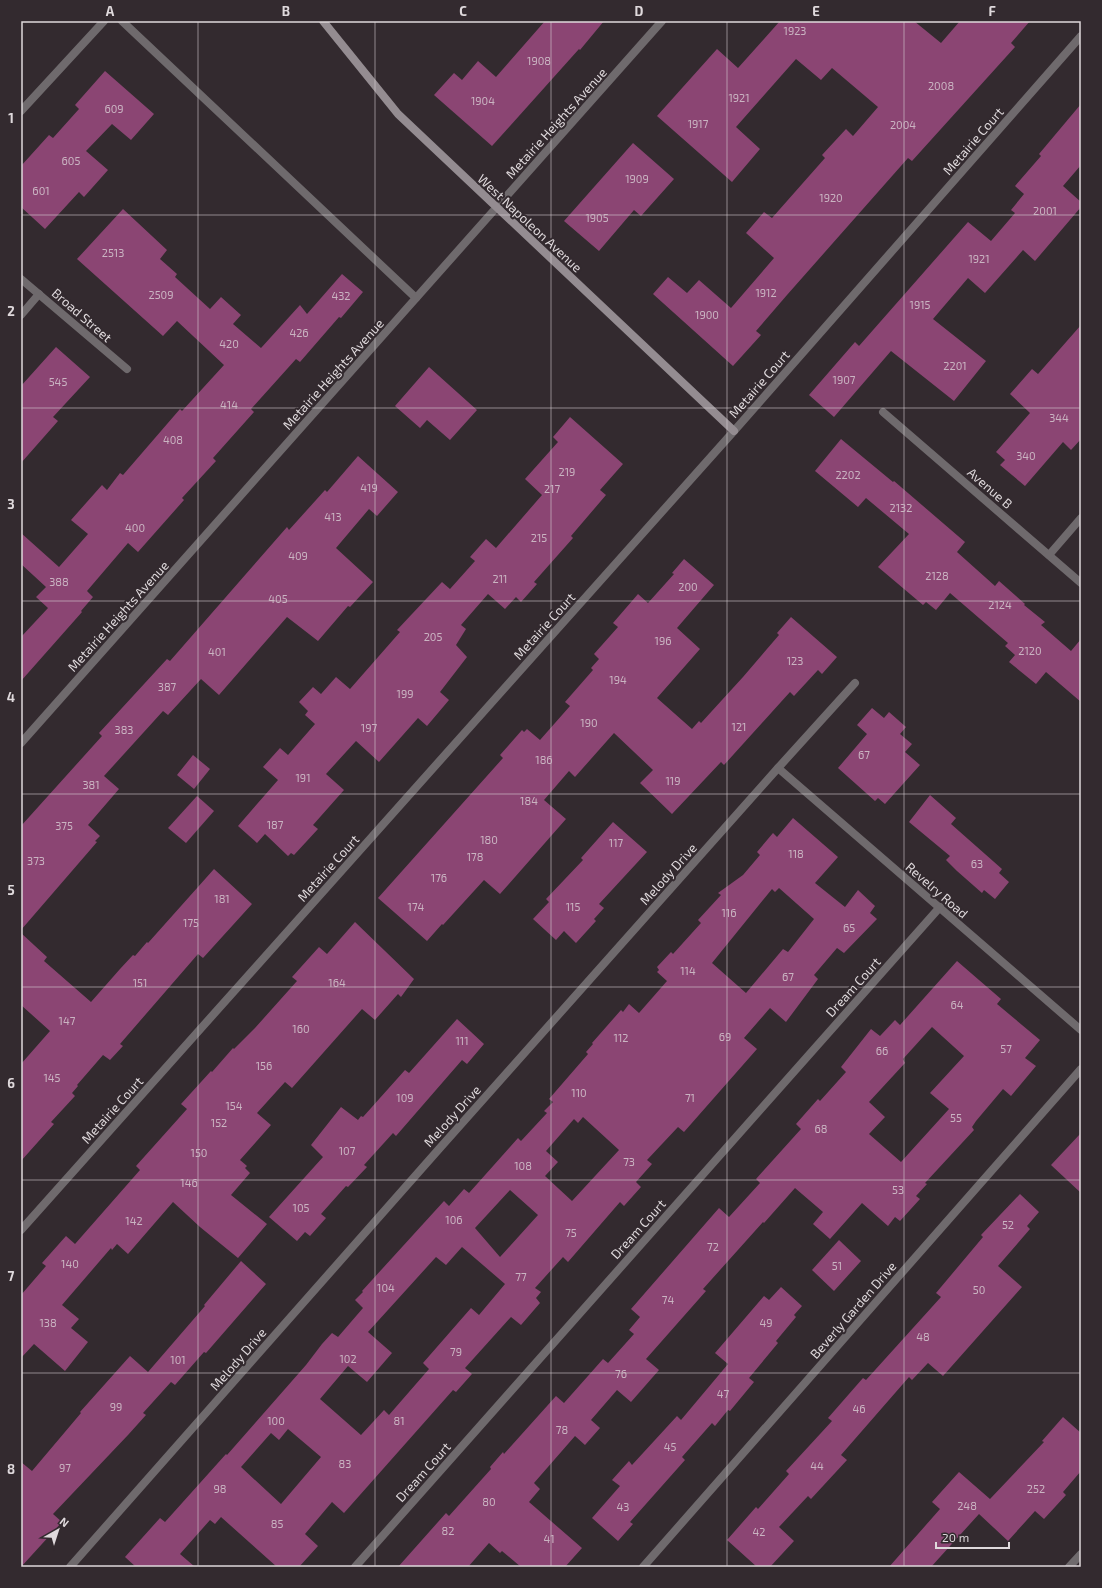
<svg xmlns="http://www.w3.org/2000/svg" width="1102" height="1588" font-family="'Exo 2',sans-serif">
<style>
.building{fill:#8b4573;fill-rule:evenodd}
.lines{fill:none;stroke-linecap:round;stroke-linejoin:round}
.street{stroke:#6f6a6d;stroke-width:8}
.secondary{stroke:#948c91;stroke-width:8}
.grid{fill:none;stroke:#dfd9dc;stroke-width:1;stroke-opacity:0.55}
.labels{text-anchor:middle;stroke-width:4;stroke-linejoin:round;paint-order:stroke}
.number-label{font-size:11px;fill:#cab4c2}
.street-label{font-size:13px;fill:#dfd9dc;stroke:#332a2f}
.neatline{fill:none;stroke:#dfd9dc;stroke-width:1.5}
.grid-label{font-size:13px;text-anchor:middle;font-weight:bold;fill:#dfd9dc}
</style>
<rect width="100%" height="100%" fill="#332a2f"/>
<g class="building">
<path d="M545 21H604L580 50 579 49 492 146 434 95 454 73 462 80 478 61 496 77Z"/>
<path d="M780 21H914L941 43 960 21H1030L1011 43 1015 47 912 161 908 158 787 295 756 331 761 335 733 366 653 294 668 277 687 293 699 280 731 308 774 258 746 233 764 212 772 218 825 158 822 155 846 129 853 136 878 107 832 68 821 80 796 59 736 127 760 149 732 182 657 116 717 49 738 68Z"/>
<path d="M105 71 154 114 131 140 112 124 86 151 108 170 84 197 79 192 45 229 21 207V166L49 135 53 138 79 109 75 105Z"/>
<path d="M1081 104V165L1063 186 1081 202V207L1035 261 1023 250 985 293 968 278 933 319 986 361 954 401 891 351 834 417 809 395 855 342 859 346 968 222 991 241 1015 213 1011 210 1024 194 1015 186 1041 156 1039 154Z"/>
<path d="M633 143 674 179 641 216 634 210 599 251 564 221Z"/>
<path d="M123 209 167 250 160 259 177 274 175 277 210 309 221 297 241 315 233 324 261 348 300 305 307 314 342 274 363 292 341 318 339 317 300 362 296 359 251 409 254 412 213 458 216 461 182 498 184 500 138 552 128 543 87 591 93 597 81 611 82 612 21 681V637L48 608 36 597 46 587 21 564V533L59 567 88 534 71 520 102 485 107 490 120 473 123 475 180 409 182 411 224 365 177 321 163 336 77 259Z"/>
<path d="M1081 325V439L1071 450 1063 442 1025 486 1000 465 1005 460 996 452 1030 413 1010 394 1032 369 1038 374Z"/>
<path d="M56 347 90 377 53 417 58 421 21 463V386Z"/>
<path d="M429 367 477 410 450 440 427 420 420 428 395 406Z"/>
<path d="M570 417 623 464 600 490 606 495 571 536 573 538 534 582 537 584 521 602 516 597 505 609 488 594 461 625 466 629 456 645 467 657 440 692 449 700 427 726 418 718 379 762 356 741 326 774 344 790 313 825 318 829 294 855 291 853 288 856 265 834 257 843 238 826 278 780 263 767 280 748 288 755 315 724 305 715 308 711 299 702 313 687 321 694 336 677 350 689 400 632 397 630 442 582 450 589 475 561 470 557 486 539 496 548 542 495 525 479 558 442 553 437Z"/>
<path d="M841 439 893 482 894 481 965 542 957 552 995 586 999 581 1025 604 1024 605 1045 622 1041 625 1071 651 1081 639V702L1046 672 1036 684 1009 662 1015 655 1005 646 1008 643 950 593 936 610 926 602 923 605 878 567 909 534 866 498 858 507 815 471Z"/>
<path d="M358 456 398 492 377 516 369 509 336 548 373 582 350 607 348 606 318 641 287 617 219 695 201 679 168 715 163 711 104 776 119 789 88 825 100 836 95 841 97 842 21 930V826L102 736 99 733 167 659 170 661 287 527 289 530 325 490 327 492Z"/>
<path d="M684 559 714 585 677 628 700 649 657 698 692 729 699 721 701 723 743 677 779 635 777 633 791 617 837 657 822 674 818 670 794 696 790 692 724 765 721 762 672 814 640 783 653 770 614 733 575 777 569 771 544 800 566 819 500 894 484 880 443 925 442 924 427 941 378 898 503 758 500 755 522 730 524 732 527 729 540 740 570 706 565 702 593 670 591 668 599 659 594 654 618 627 613 623 638 594 648 603 674 574 672 573Z"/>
<path d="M872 708 884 718 889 712 906 727 900 734 912 744 905 752 920 765 885 804 878 798 875 801 838 768 867 734 857 725Z"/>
<path d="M193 755 210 769 194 789 177 775Z"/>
<path d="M930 795 956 818 951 824 1002 869 999 873 1009 882 995 899 984 890 982 893 957 871 946 860 950 856 909 822Z"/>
<path d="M197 796 214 811 186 843 168 828Z"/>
<path d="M793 818 838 857 815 883 845 907 858 890 875 906 870 913 877 919 844 953 837 948 814 975 818 979 786 1022 770 1008 744 1038 757 1049 684 1132 678 1127 647 1160 652 1164 636 1182 641 1187 624 1206 620 1202 568 1262 563 1257 535 1288 541 1292 536 1298 540 1303 521 1325 511 1317 465 1368 472 1374 456 1392 453 1390 344 1513 332 1502 305 1534 318 1546 299 1567H277L221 1517 215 1524 210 1520 180 1554 195 1567H136L125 1557 160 1518 165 1522 226 1454 227 1455 306 1365 322 1344 332 1333 338 1337 363 1308 355 1300 363 1292 362 1291 444 1201 449 1206 464 1189 469 1193 518 1138 521 1141 547 1113 544 1111 553 1102 549 1099 588 1054 586 1052 593 1044 592 1043 621 1010 623 1012 629 1004 639 1013 667 981 657 972 659 970 657 967 671 952 673 954 701 923 698 920 721 895 718 893 743 875 760 855 757 852 773 833 777 837ZM779 888 814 919 788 952 783 949 746 993 712 963 772 889 775 892ZM583 1117 619 1150 572 1201 545 1176 558 1162 546 1151 574 1119 578 1123ZM510 1190 538 1215 500 1257 475 1228ZM462 1247 505 1284 479 1315 471 1308 423 1363 429 1369 389 1415 384 1410 361 1435 320 1399 348 1366 367 1382 392 1353 368 1332 436 1257 446 1265ZM288 1429 321 1457 281 1504 241 1467 271 1433 279 1440Z"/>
<path d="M613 822 647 852 599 904 604 908 594 919 596 921 576 943 564 931 556 940 533 919 549 902 546 899 583 860 581 858Z"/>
<path d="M214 869 252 904 203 958 198 954 120 1044 123 1046 110 1060 103 1055 77 1085 78 1086 72 1093 75 1096 51 1122 54 1124 21 1161V1064L50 1031 21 1005V933L47 957 44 961 91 1002 120 969 133 955 135 956 147 942 148 943Z"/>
<path d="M355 922 414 979 401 997 398 994 375 1020 362 1009 292 1088 285 1082 257 1113 271 1125 240 1160 247 1166 245 1168 250 1173 231 1195 267 1224 238 1258 200 1227 173 1202 128 1254 117 1244 112 1250 111 1248 62 1305 79 1319 71 1328 88 1342 65 1371 34 1344 21 1358V1295L46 1266 42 1263 66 1236 75 1244 140 1170 136 1166 187 1109 181 1104 211 1071 212 1072 233 1048 234 1049 255 1028 297 981 292 977 319 947 327 954Z"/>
<path d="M957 961 1001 999 997 1004 1040 1040 1025 1058 1036 1066 1011 1096 1003 1089 976 1121 972 1127 974 1130 925 1183 927 1184 916 1196 920 1199 900 1221 895 1217 888 1226 862 1203 830 1239 813 1224 823 1212 795 1188 764 1223 763 1222 703 1289 706 1291 646 1359 659 1370 631 1402 617 1390 591 1420 600 1428 585 1445 575 1436 534 1483 540 1489 529 1502 582 1548 565 1567H521L502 1551 500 1553 489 1543 468 1567H398L446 1513 449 1516 491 1469 490 1467 503 1452 504 1454 556 1396 564 1403 603 1359 608 1363 634 1334 629 1330 640 1317 631 1309 719 1208 729 1217 760 1183 756 1179 801 1129 796 1124 818 1099 820 1101 846 1072 841 1067 871 1029 880 1036 895 1020 900 1025ZM932 1027 964 1056 930 1093 949 1109 901 1162 869 1134 885 1117 869 1102 905 1063 903 1059Z"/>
<path d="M457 1019 484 1044 467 1064 462 1060 396 1136 393 1133 364 1165 367 1167 348 1187 346 1186 321 1214 326 1218 310 1236 305 1232 297 1241 269 1217 323 1157 311 1145 341 1107 358 1120 361 1116 363 1117 405 1070 409 1073Z"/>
<path d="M1081 1133V1193L1051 1165Z"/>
<path d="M1020 1194 1039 1212 1027 1226 1030 1229 998 1266 1022 1287 943 1376 928 1363 912 1380 909 1377 841 1455 847 1460 811 1499 808 1496 779 1527 794 1541 770 1567H757L727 1540 756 1507 758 1509 789 1474 786 1471 832 1421 828 1418 863 1378 866 1380 941 1297 936 1293 983 1237 981 1235Z"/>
<path d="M839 1240 861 1261 834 1291 812 1270Z"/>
<path d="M241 1261 266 1284 206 1353 204 1352 175 1385 171 1382 143 1413 146 1415 128 1435 53 1514 62 1522 21 1567V1462L32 1471 81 1413 80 1412 130 1356 148 1372 205 1306 204 1305Z"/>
<path d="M781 1287 802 1306 794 1315 796 1317 776 1341 778 1343 749 1378 754 1382 730 1411 728 1410 715 1426 712 1423 682 1457 685 1460 630 1522 633 1524 618 1541 592 1518 620 1486 612 1480 629 1461 632 1465 677 1416 681 1420 728 1364 715 1353 764 1296 769 1300Z"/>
<path d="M1063 1417 1081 1433V1471L1063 1492 1066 1495 1044 1519 1035 1511 1008 1541 979 1514 931 1567H889L940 1509 932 1502 959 1472 990 1499 1044 1442 1042 1441Z"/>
</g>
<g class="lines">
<g class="street">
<path d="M122 21 416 298"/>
<path d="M21 111 104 21"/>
<path d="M21 279 127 369"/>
<path d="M21 315 39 294"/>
<path d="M883 412 1081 583"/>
<path d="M1049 555 1081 518"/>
<path d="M21 743 662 21"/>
<path d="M778 768 1081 1030"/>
<path d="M21 1230 734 431 1081 36"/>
<path d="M70 1567 439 1149 778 768 855 683"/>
<path d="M355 1567 940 907"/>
<path d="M643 1567 1081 1069"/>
<path d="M1069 1567 1081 1554"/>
</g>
<path class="secondary" d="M323 21 398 114 734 431"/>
</g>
<path class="grid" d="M198 21V1567M375 21V1567M551 21V1567M727 21V1567M904 21V1567M21 215H1081M21 408H1081M21 601H1081M21 794H1081M21 987H1081M21 1180H1081M21 1373H1081"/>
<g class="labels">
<g class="number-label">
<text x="795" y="35">1923</text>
<text x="539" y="65">1908</text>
<text x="941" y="90">2008</text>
<text x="739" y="102">1921</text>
<text x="483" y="105">1904</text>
<text x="114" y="113">609</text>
<text x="698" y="128">1917</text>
<text x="903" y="129">2004</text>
<text x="71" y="165">605</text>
<text x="637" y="183">1909</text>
<text x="41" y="195">601</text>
<text x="831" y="202">1920</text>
<text x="1045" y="215">2001</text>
<text x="597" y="222">1905</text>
<text x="113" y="257">2513</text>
<text x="979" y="263">1921</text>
<text x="766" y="297">1912</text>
<text x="161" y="299">2509</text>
<text x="341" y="300">432</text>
<text x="920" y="309">1915</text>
<text x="707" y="319">1900</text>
<text x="299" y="337">426</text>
<text x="229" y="348">420</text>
<text x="955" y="370">2201</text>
<text x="844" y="384">1907</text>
<text x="58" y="386">545</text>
<text x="229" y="409">414</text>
<text x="1059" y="422">344</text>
<text x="173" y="444">408</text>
<text x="1026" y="460">340</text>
<text x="567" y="476">219</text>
<text x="848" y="479">2202</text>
<text x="369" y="492">419</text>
<text x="552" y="493">217</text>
<text x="901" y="512">2132</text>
<text x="333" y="521">413</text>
<text x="135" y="532">400</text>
<text x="539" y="542">215</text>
<text x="298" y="560">409</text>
<text x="937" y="580">2128</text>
<text x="500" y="583">211</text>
<text x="59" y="586">388</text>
<text x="688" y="591">200</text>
<text x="278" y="603">405</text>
<text x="1000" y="609">2124</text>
<text x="433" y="641">205</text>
<text x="663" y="645">196</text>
<text x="1030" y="655">2120</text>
<text x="217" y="656">401</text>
<text x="795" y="665">123</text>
<text x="618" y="684">194</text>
<text x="167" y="691">387</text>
<text x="405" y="698">199</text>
<text x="589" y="727">190</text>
<text x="739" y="731">121</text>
<text x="369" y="732">197</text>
<text x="124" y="734">383</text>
<text x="864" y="759">67</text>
<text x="544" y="764">186</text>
<text x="303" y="782">191</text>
<text x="673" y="785">119</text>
<text x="91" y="789">381</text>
<text x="529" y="805">184</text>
<text x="275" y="829">187</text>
<text x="64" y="830">375</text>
<text x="489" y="844">180</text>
<text x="616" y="847">117</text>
<text x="796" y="858">118</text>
<text x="475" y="861">178</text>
<text x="36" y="865">373</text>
<text x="977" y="868">63</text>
<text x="439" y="882">176</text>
<text x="222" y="903">181</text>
<text x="416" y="911">174</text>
<text x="573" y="911">115</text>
<text x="729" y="917">116</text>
<text x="191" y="927">175</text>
<text x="849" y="932">65</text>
<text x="688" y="975">114</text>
<text x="788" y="981">67</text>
<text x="140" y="987">151</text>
<text x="337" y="987">164</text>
<text x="957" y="1009">64</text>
<text x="67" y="1025">147</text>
<text x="301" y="1033">160</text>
<text x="725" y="1041">69</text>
<text x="621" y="1042">112</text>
<text x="462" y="1045">111</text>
<text x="1006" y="1053">57</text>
<text x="882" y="1055">66</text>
<text x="264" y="1070">156</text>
<text x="52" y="1082">145</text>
<text x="579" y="1097">110</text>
<text x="405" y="1102">109</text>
<text x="690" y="1102">71</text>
<text x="234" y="1110">154</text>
<text x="956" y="1122">55</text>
<text x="219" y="1127">152</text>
<text x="821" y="1133">68</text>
<text x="347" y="1155">107</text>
<text x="199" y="1157">150</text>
<text x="629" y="1166">73</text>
<text x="523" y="1170">108</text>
<text x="189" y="1187">146</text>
<text x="898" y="1194">53</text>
<text x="301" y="1212">105</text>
<text x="454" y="1224">106</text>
<text x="134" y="1225">142</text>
<text x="1008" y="1229">52</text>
<text x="571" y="1237">75</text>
<text x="713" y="1251">72</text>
<text x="70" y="1268">140</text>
<text x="837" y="1270">51</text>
<text x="521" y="1281">77</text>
<text x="386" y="1292">104</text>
<text x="979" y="1294">50</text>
<text x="668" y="1304">74</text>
<text x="48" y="1327">138</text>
<text x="766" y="1327">49</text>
<text x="923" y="1341">48</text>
<text x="456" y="1356">79</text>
<text x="348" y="1363">102</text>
<text x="178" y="1364">101</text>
<text x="621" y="1378">76</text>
<text x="723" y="1398">47</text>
<text x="116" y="1411">99</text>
<text x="859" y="1413">46</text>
<text x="276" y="1425">100</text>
<text x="399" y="1425">81</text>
<text x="562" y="1434">78</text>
<text x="670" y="1451">45</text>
<text x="345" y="1468">83</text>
<text x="817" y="1470">44</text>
<text x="65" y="1472">97</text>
<text x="220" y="1493">98</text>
<text x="1036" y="1493">252</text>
<text x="489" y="1506">80</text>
<text x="967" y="1510">248</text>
<text x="623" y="1511">43</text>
<text x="277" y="1528">85</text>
<text x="448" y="1535">82</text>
<text x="759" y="1536">42</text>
<text x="549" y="1543">41</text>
</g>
<g class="street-label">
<text transform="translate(556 123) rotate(-48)" y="5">Metairie Heights Avenue</text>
<text transform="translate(973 141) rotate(-49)" y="5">Metairie Court</text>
<text transform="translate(530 223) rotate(43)" y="5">West Napoleon Avenue</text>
<text transform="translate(82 315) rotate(41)" y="5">Broad Street</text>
<text transform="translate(333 374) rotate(-48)" y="5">Metairie Heights Avenue</text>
<text transform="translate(759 384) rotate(-49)" y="5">Metairie Court</text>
<text transform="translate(990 488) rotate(41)" y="5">Avenue B</text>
<text transform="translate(118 616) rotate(-48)" y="5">Metairie Heights Avenue</text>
<text transform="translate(544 626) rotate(-48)" y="5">Metairie Court</text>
<text transform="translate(328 868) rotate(-48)" y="5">Metairie Court</text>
<text transform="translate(668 874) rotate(-48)" y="5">Melody Drive</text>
<text transform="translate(937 890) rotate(41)" y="5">Revelry Road</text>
<text transform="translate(853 987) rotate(-48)" y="5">Dream Court</text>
<text transform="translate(112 1110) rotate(-48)" y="5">Metairie Court</text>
<text transform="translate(452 1116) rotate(-48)" y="5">Melody Drive</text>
<text transform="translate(638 1229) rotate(-48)" y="5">Dream Court</text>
<text transform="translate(853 1310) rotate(-49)" y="5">Beverly Garden Drive</text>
<text transform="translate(238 1359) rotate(-49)" y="5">Melody Drive</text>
<text transform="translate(423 1472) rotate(-48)" y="5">Dream Court</text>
</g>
</g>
<rect width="1102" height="1588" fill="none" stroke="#332a2f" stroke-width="44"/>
<g transform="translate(58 1530) rotate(39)" stroke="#332a2f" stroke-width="3" paint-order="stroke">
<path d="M0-3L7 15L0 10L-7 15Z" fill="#dfd9dc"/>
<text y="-6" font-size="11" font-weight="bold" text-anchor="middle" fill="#dfd9dc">N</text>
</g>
<path d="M936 1542v6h73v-6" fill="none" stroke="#dfd9dc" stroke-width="2"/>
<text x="942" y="1542" font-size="12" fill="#dfd9dc" stroke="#332a2f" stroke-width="3" paint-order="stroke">20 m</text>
<rect x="22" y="22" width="1058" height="1544" class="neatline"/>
<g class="grid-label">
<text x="110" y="16">A</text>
<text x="286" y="16">B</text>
<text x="463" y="16">C</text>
<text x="639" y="16">D</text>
<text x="816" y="16">E</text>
<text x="992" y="16">F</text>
<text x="11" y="123">1</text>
<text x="11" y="316">2</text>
<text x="11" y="509">3</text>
<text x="11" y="702">4</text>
<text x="11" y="895">5</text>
<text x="11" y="1088">6</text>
<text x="11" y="1281">7</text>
<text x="11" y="1474">8</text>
</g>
</svg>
